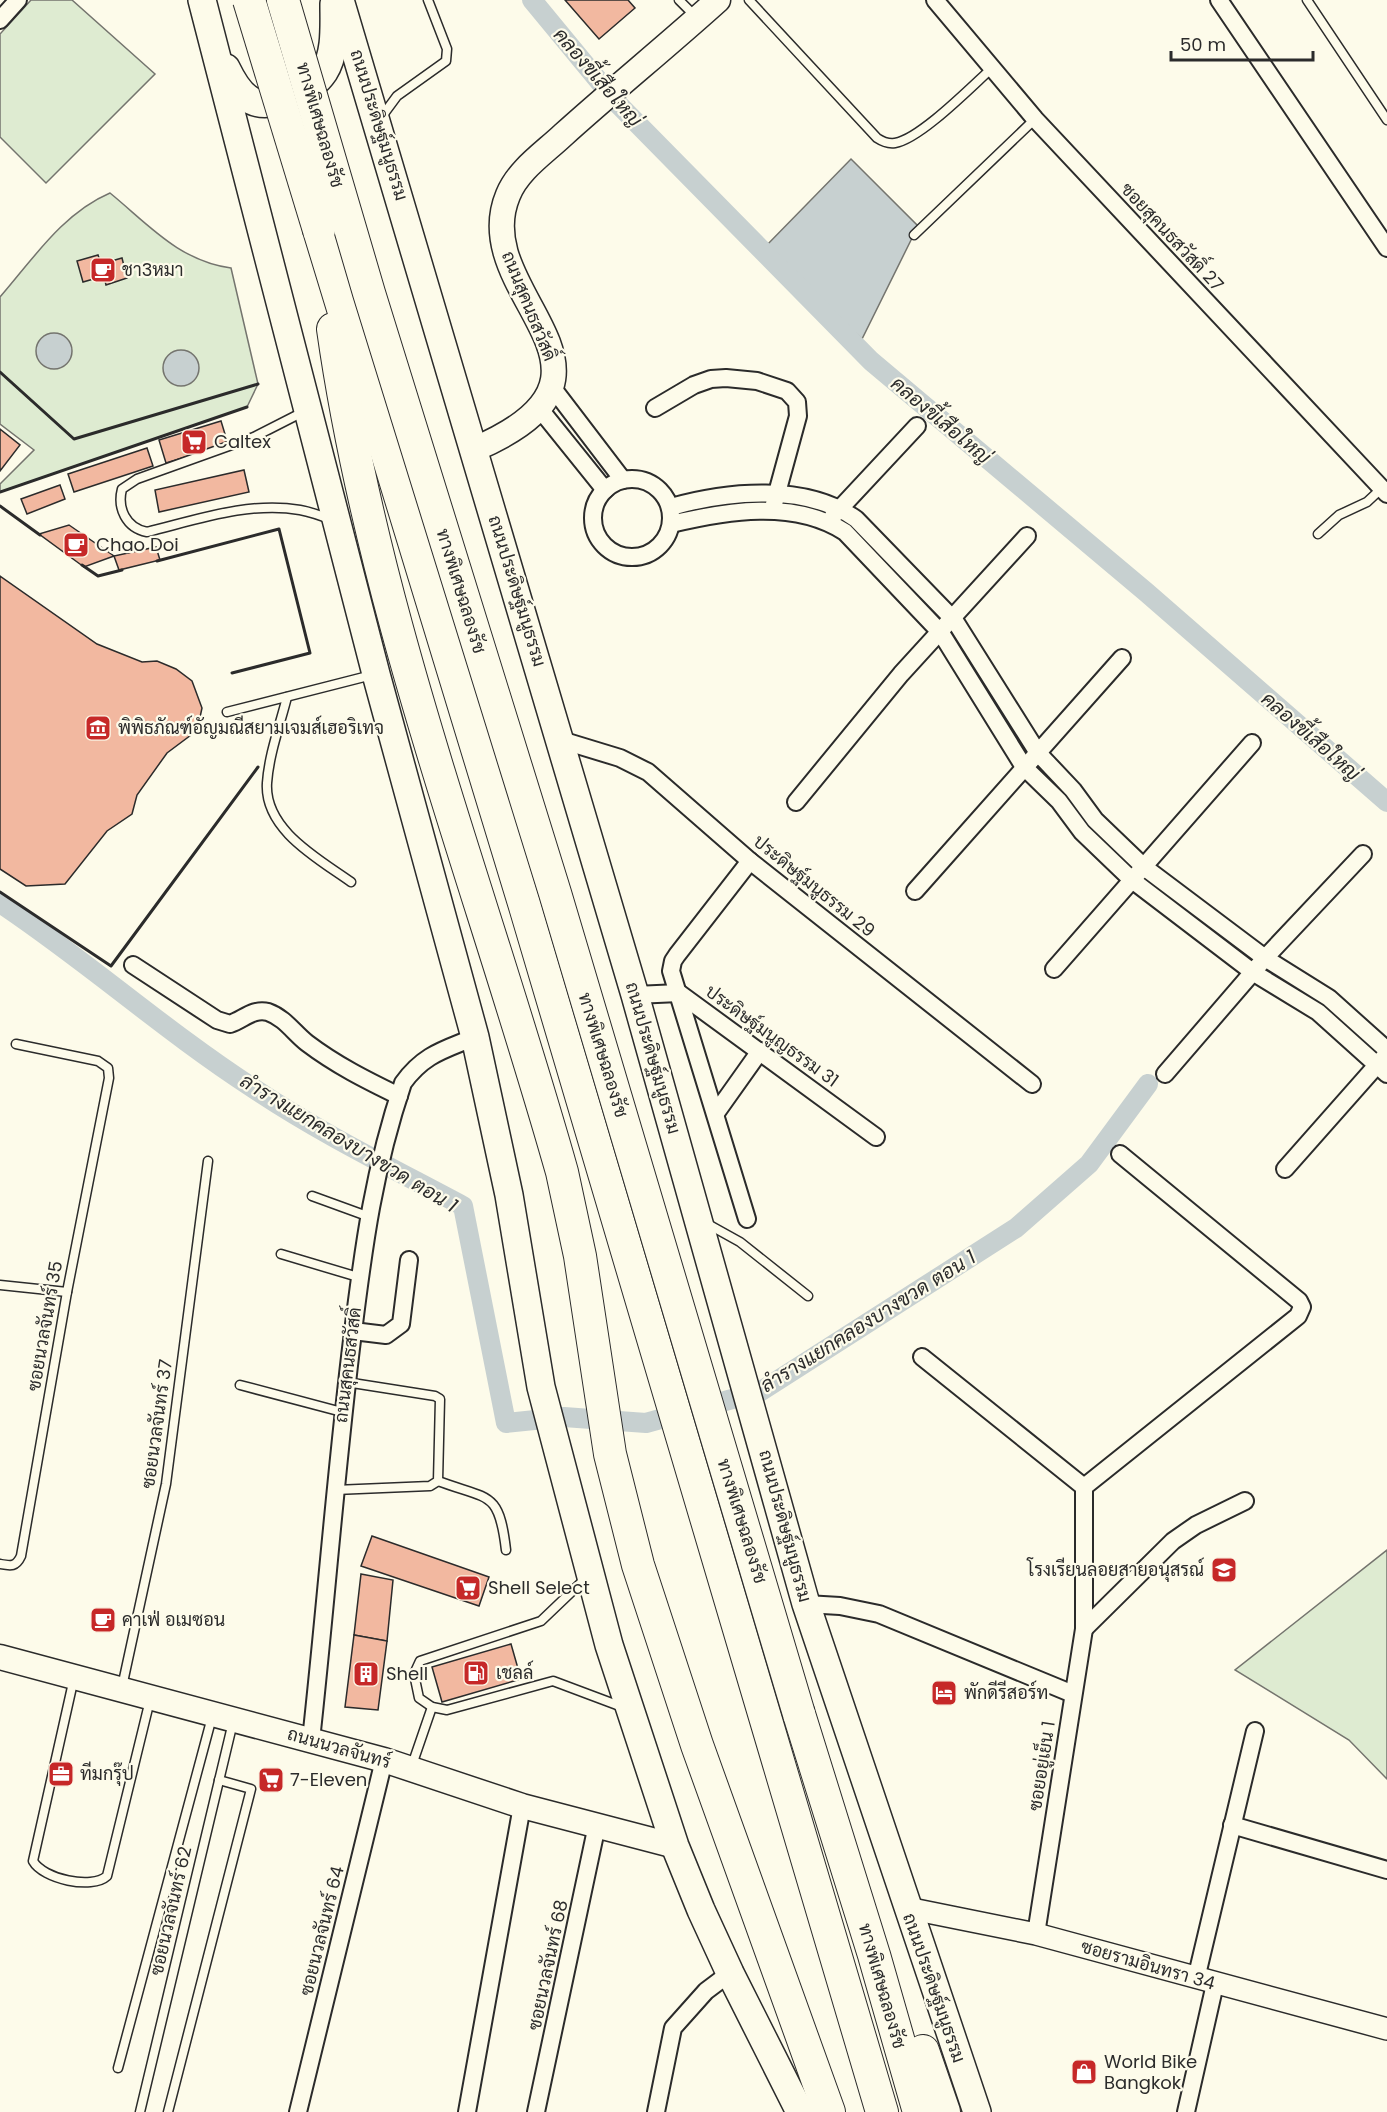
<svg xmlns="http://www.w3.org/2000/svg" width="1387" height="2112" font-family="Poppins,Sarabun,sans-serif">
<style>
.green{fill:#deebd1;stroke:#74746e;stroke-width:1.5}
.water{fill:#c7d0d0;stroke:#74746e;stroke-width:1.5}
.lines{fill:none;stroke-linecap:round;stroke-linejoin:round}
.canal{stroke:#c7d0d0;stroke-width:20}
.building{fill:#f2b8a0;stroke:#2b2b2b;stroke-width:1.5}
.service-casing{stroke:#2b2b2b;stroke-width:11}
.minor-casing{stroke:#2b2b2b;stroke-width:20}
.tertiary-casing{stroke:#2b2b2b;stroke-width:24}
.secondary-casing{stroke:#2b2b2b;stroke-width:27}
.primary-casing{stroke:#2b2b2b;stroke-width:30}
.motorway-casing{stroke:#2b2b2b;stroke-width:34}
.service{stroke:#fdfbea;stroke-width:8}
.minor{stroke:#fdfbea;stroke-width:16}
.tertiary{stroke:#fdfbea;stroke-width:21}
.secondary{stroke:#fdfbea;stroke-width:24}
.primary{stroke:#fdfbea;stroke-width:27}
.motorway{stroke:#fdfbea;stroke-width:32}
.motorway-bridge-casing{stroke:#2b2b2b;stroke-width:34;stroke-linecap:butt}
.motorway-bridge{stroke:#fdfbea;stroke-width:32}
.wall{stroke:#2b2b2b;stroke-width:3}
.labels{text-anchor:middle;stroke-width:4.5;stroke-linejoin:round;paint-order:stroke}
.street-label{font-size:18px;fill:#2b2b2b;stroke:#fdfbea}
.poi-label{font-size:18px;fill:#2b2b2b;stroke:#fdfbea;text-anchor:start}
.water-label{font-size:20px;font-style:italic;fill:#2b2b2b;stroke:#fdfbea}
</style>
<rect width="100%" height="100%" fill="#fdfbea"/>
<g class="green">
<path d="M31 0H72L155 74 46 183 0 137V34Z"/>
<path d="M110 193C148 224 179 261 231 268L258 384 247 407 0 492V484L34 450 0 424V297C33 259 63 213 110 193Z"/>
<path d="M1387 1550V1779L1349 1740 1235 1670Z"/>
</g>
<g class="water">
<path d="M851 159 918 226 862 339 763 249Z"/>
<circle cx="54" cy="351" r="18"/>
<circle cx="181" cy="368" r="18"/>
</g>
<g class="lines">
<g class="canal">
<path d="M532 0 617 103 871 361 1146 592 1387 802"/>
<path d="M0 903C87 961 165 1031 253 1088 320 1133 392 1168 463 1206L506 1423 564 1417 646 1423 761 1391 1016 1228 1089 1164 1148 1084"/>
</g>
</g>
<g class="building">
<path d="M565 0H628L635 8 599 39Z"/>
<path d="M98 255 101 264 122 258 127 278 106 285 104 276 83 282 77 261Z"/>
<path d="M221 421 228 444 166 463 159 440Z"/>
<path d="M0 429 20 445 0 471Z"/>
<path d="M147 448 153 466 74 492 68 474Z"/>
<path d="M244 470 249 492 159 512 155 490Z"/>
<path d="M60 485 65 499 27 514 21 499Z"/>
<path d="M69 525 114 556 84 567 39 534Z"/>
<path d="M156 547 160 560 119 570 114 556Z"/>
<path d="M0 576 97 644 142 662 157 661 176 669 192 681 202 708 199 722 191 735 167 753 137 795 132 814 107 831 65 884 26 886 0 869Z"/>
<path d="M372 1536 489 1577 479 1606 361 1566Z"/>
<path d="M361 1574 393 1580 387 1641 354 1635Z"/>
<path d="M354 1635 387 1641 378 1710 345 1707Z"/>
<path d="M511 1644 521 1679 442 1702 432 1667Z"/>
</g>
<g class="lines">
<g class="service-casing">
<g id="service">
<path d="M679 0 695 16"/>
<path d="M749 0 877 138C883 142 888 144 895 143 920 139 971 87 991 69"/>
<path d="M1307 0 1387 120"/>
<path d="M380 119 397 96 446 61 447 49 428 0"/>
<path d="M914 235 1035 119"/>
<path d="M305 411 254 437 137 479 122 489C117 508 126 528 147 532 196 520 249 501 300 510 311 512 322 516 332 520"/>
<path d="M1318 534 1339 515 1367 502 1382 488"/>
<path d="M287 697C280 725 269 754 267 783 264 830 319 859 351 882"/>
<path d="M227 712 372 675"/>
<path d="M312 1196 367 1216"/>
<path d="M704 1222 740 1242 808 1296"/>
<path d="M281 1254 358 1277"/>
<path d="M0 1285 67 1292"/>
<path d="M240 1385 342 1412"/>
<path d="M438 1481C489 1500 499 1490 506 1550"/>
<path d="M335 1490 430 1486 438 1481 440 1399 435 1396 346 1382"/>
<path d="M0 1564C11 1566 16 1567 21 1556L67 1292 109 1078 108 1068 98 1061 16 1044"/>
<path d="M586 1578 541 1621 420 1661 414 1674 419 1698 432 1707 447 1710 553 1681 625 1708"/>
<path d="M74 1678 33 1861C43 1879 92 1890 107 1876L150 1700"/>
<path d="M122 1687 166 1484 208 1161"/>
<path d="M411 1768 432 1707"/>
<path d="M118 2068 212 1717"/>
<path d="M140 2112 233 1722"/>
<path d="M168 2112 251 1789 219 1780"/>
</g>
</g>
<g class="minor-casing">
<g id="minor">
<path d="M935 0 1035 119 1387 494"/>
<path d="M1219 0 1387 248"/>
<path d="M0 20 18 0"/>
<path d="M552 387 623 480"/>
<path d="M539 408 605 490"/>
<path d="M655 408 694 385 711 379 726 378 757 381 787 391 797 402 798 416 774 504"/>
<circle cx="632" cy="518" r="39"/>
<path d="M671 507C727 491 806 483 856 519L955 621 1038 753 1073 790 1095 820 1144 867 1265 958 1329 998 1387 1050"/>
<path d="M833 516 917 426"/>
<path d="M671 524C726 511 794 499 845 532L941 633 1024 767 1059 801 1082 832 1132 880 1254 973 1318 1012 1387 1074"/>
<path d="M561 740 620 758 648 772 750 861 1032 1084"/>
<path d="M796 802 901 674 1027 536"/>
<path d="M915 891 1122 658"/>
<path d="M133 965 217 1020 230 1024C243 1020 253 1008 268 1012 285 1018 294 1033 307 1043 336 1065 366 1080 399 1096"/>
<path d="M1054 969 1252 743"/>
<path d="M635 995 679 993 876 1137"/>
<path d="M1165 1074 1265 958 1363 854"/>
<path d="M716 1113 760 1051"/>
<path d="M1285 1169 1384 1057"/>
<path d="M747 1219 671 971 673 961 677 955 750 861"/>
<path d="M353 1331 386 1335 401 1324 409 1260"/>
<path d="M922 1357 1084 1487V1629L1036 1934"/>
<path d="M1084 1487 1298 1316 1302 1307 1299 1301 1120 1154"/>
<path d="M806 1604 840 1606 879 1614 1073 1694"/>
<path d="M1084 1629 1173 1541 1196 1525 1245 1501"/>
<path d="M311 1740C326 1604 336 1468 353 1332 364 1243 374 1169 403 1083 424 1054 444 1050 475 1037"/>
<path d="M1232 1825 1387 1870"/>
<path d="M1196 1979 1255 1731"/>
<path d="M298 2112 384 1760"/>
<path d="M467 2112 522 1806"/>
<path d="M536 2112 597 1825"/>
<path d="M656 2112 673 2028 706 1991 730 1973"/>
<path d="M1186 2112 1215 1984"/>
</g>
</g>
<g class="tertiary-casing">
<path id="tertiary" d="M907 1908 1036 1934 1387 2029"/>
</g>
<g class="secondary-casing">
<g id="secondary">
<path d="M475 449C654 372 466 295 508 195 518 170 544 153 563 135 614 89 667 46 718 0"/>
<path d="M0 1657 384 1760 522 1806 675 1846"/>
</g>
</g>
<g class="primary-casing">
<g id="primary">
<path d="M202 0 376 674 475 1037 509 1195 541 1387 609 1645 675 1846 701 1910 730 1973 800 2112"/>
<path d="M340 0 635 995 806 1604 977 2112"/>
<path d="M226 68C242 101 256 112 291 97 303 92 316 84 324 72 336 53 334 27 334 4"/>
</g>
</g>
<g class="motorway-casing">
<g id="motorway">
<path d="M319 230 524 903 882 2112"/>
<path d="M333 329C374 618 483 892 562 1172L580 1256 610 1454 638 1565 697 1745 829 2112"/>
<path d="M799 1714 874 1955 919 2112"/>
<path d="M923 2051 944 2112"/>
</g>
</g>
<use href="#service" class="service"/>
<use href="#minor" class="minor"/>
<use href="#tertiary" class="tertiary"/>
<use href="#secondary" class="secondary"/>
<use href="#primary" class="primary"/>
<use href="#motorway" class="motorway"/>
<g class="motorway-bridge-casing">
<g id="motorway-bridge">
<path d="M249 0 319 230"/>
<path d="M283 0 369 293 555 893 799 1714"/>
</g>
</g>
<use href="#motorway-bridge" class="motorway-bridge"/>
<g class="wall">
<path d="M0 372 74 439 258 384"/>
<path d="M0 492 247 407"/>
<path d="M0 506 40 535"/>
<path d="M157 561 279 529 310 653 232 673"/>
<path d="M82 565 98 576 122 570"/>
<path d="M0 892 111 966 258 767"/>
</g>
</g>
<defs>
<g id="cafe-square" transform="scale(1.35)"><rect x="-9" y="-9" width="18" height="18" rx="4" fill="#c62828" stroke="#fdfbea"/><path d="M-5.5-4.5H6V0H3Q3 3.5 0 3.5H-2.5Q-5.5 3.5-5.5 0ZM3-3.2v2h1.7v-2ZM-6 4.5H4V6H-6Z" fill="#fff"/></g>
<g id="supermarket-square" transform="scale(1.35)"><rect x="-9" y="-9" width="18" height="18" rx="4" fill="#c62828" stroke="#fdfbea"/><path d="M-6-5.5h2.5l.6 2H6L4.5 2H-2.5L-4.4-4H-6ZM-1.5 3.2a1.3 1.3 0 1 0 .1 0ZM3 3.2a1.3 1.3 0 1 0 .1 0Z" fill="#fff"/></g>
<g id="museum-square" transform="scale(1.35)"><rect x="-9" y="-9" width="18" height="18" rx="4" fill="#c62828" stroke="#fdfbea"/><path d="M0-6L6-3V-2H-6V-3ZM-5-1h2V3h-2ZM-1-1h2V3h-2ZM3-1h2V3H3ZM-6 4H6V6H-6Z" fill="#fff"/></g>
<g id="school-square" transform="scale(1.35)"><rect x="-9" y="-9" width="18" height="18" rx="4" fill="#c62828" stroke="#fdfbea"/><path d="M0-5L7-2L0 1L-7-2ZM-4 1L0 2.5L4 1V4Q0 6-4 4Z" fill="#fff"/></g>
<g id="fuel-square" transform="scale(1.35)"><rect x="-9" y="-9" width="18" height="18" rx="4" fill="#c62828" stroke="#fdfbea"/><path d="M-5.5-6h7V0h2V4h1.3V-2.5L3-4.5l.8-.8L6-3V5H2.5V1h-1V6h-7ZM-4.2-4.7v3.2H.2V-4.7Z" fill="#fff"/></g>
<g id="building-square" transform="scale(1.35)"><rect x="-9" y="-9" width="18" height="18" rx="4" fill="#c62828" stroke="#fdfbea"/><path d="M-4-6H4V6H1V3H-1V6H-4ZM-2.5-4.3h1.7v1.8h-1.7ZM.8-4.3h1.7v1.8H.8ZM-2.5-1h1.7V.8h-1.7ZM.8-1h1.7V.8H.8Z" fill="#fff"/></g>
<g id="hotel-square" transform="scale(1.35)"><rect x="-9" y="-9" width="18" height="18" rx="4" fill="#c62828" stroke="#fdfbea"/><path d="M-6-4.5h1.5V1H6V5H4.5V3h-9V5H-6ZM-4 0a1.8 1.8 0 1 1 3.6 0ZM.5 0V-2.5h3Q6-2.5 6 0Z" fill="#fff"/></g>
<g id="office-square" transform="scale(1.35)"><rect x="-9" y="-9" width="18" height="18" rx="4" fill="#c62828" stroke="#fdfbea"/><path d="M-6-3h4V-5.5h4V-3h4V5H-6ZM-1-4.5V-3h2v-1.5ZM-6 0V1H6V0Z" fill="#fff"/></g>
<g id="shop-square" transform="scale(1.35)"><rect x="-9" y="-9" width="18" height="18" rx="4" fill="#c62828" stroke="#fdfbea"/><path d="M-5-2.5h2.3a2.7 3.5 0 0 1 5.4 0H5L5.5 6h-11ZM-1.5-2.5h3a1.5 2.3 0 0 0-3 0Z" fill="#fff"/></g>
</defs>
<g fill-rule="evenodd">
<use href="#cafe-square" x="103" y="270"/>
<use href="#supermarket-square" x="194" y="442"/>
<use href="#cafe-square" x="76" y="545"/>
<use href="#museum-square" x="98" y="728"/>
<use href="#school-square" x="1224" y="1570"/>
<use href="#supermarket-square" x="468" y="1588"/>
<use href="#cafe-square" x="103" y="1620"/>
<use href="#fuel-square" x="476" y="1673"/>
<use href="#building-square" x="366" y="1674"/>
<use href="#hotel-square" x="944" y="1693"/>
<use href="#office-square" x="61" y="1774"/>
<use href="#supermarket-square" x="271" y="1780"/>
<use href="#shop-square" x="1084" y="2072"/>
</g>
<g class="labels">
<g class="street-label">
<text transform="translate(320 125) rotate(74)" y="6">ทางพิเศษฉลองรัช</text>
<text transform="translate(379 125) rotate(73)" y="6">ถนนประดิษฐ์มนูธรรม</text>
<text transform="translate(1172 237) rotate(47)" y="6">ซอยสุคนธสวัสดิ์ 27</text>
<text transform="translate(529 306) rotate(68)" y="6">ถนนสุคนธสวัสดิ์</text>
<text transform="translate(461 591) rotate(73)" y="6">ทางพิเศษฉลองรัช</text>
<text transform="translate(517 591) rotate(73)" y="6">ถนนประดิษฐ์มนูธรรม</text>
<text transform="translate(814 886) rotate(39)" y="6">ประดิษฐ์มนูธรรม 29</text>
<text transform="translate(772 1036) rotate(36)" y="6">ประดิษฐ์มนูญธรรม 31</text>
<text transform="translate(603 1055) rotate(73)" y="6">ทางพิเศษฉลองรัช</text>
<text transform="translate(653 1058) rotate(74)" y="6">ถนนประดิษฐ์มนูธรรม</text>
<text transform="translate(45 1326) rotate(-80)" y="6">ซอยนวลจันทร์ 35</text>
<text transform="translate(348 1365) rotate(-83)" y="6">ถนนสุคนธสวัสดิ์</text>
<text transform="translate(157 1424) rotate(-82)" y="6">ซอยนวลจันทร์ 37</text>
<text transform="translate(742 1521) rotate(73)" y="6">ทางพิเศษฉลองรัช</text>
<text transform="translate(785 1526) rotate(75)" y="6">ถนนประดิษฐ์มนูธรรม</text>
<text transform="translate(339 1748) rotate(16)" y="6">ถนนนวลจันทร์</text>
<text transform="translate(1042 1766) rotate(-81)" y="6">ซอยอยู่เย็น 1</text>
<text transform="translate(171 1911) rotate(-77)" y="6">ซอยนวลจันทร์ 62</text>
<text transform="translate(322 1931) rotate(-76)" y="6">ซอยนวลจันทร์ 64</text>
<text transform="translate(548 1965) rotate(-78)" y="6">ซอยนวลจันทร์ 68</text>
<text transform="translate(1148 1965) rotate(16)" y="6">ซอยรามอินทรา 34</text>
<text transform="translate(882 1986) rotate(74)" y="6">ทางพิเศษฉลองรัช</text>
<text transform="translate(934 1988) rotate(71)" y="6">ถนนประดิษฐ์มนูธรรม</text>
</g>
<g class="poi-label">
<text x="122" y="276">ชา3หมา</text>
<text x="214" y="448">Caltex</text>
<text x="96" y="551">Chao Doi</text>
<text x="118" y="734">พิพิธภัณฑ์อัญมณีสยามเจมส์เฮอริเทจ</text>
<text x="1204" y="1576" text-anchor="end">โรงเรียนลอยสายอนุสรณ์</text>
<text x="488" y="1594">Shell Select</text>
<text x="122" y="1626">คาเฟ่ อเมซอน</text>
<text x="496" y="1679">เชลล์</text>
<text x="386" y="1680">Shell</text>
<text x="964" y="1699">พักดีรีสอร์ท</text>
<text x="80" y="1780">ทีมกรุ๊ป</text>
<text x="290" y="1786">7-Eleven</text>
<text x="1104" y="2068">World Bike<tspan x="1104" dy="21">Bangkok</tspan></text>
</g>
<g class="water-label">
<text transform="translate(598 77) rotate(49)" y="7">คลองขี้เสือใหญ่</text>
<text transform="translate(941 420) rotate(40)" y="7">คลองขี้เสือใหญ่</text>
<text transform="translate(1311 736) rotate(41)" y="7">คลองขี้เสือใหญ่</text>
<text transform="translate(349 1143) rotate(31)" y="7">ลำรางแยกคลองบางขวด ตอน 1</text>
<text transform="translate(868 1321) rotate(-32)" y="7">ลำรางแยกคลองบางขวด ตอน 1</text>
</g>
</g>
<path d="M1171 51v9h142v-9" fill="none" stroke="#2b2b2b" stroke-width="3"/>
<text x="1180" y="51" font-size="18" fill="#2b2b2b" stroke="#fdfbea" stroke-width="4.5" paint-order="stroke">50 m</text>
</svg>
